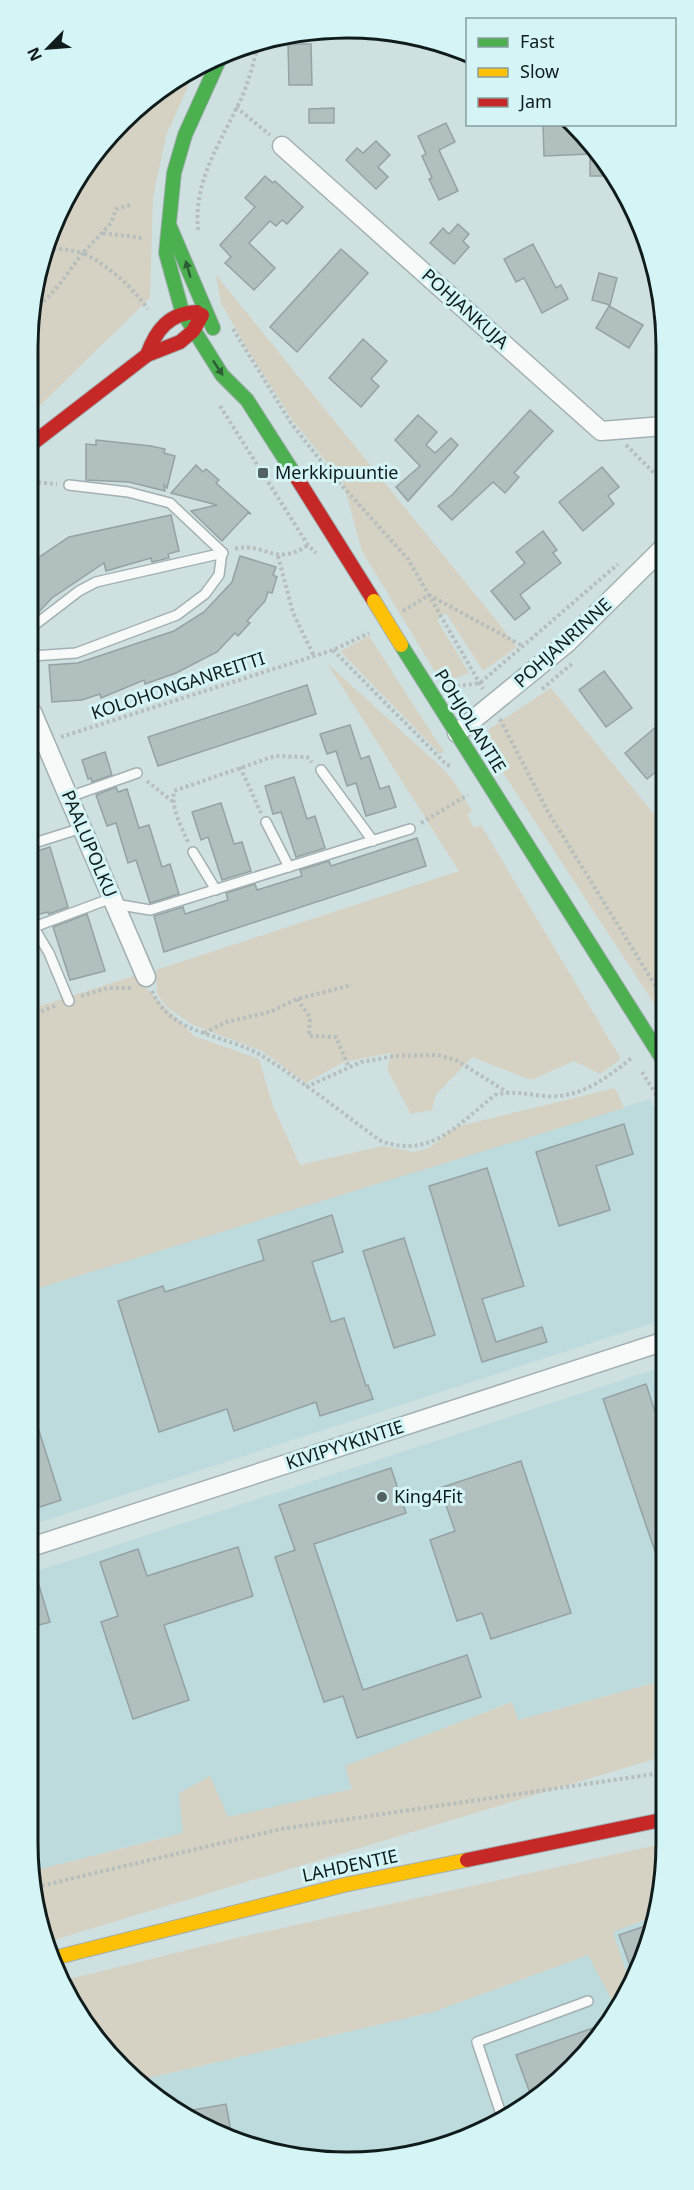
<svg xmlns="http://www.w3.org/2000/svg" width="694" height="2190" font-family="'Noto Sans',sans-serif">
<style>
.built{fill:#bddadc}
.green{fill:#d5d2c3}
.building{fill:#b2bfbf;stroke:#95a2a3;stroke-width:1.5}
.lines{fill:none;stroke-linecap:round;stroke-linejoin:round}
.lane-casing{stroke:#a3b0b1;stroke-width:12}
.street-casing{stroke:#a3b0b1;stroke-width:21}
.fast-casing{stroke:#a3b0b1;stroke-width:16}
.slow-casing{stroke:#a3b0b1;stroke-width:16}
.jam-casing{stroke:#a3b0b1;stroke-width:16}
.path{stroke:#b7bebe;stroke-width:4;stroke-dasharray:3 3;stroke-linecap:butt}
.lane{stroke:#f8fafa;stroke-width:9}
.street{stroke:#f8fafa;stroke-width:18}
.fast{stroke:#4caf50;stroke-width:14}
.slow{stroke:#ffc107;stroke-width:14}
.jam{stroke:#c62828;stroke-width:14}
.slow-bridge-casing{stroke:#a3b0b1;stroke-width:16;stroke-linecap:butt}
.slow-bridge{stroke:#ffc107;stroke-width:14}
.oneway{fill:#2b5e33}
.poi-dot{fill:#536161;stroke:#d5f4f5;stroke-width:2}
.labels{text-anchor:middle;stroke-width:6;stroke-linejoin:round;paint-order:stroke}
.street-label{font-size:18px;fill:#101c1c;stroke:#d5f4f5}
.poi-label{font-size:18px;fill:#101c1c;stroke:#d5f4f5;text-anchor:start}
.rim{fill:none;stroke:#101c1c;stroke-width:3}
</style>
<rect width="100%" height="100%" fill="#cfe0e1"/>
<g class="built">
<path d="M650 1099 662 1119V1320L28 1526 29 1291Z"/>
<path d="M662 1367 661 1681 518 1720 511 1702 346 1766 352 1789 33 1871 27 1843 28 1574Z"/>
<path d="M657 1915 633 1972 626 1971 612 1932Z"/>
<path d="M588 1955 618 2009 613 2021 542 2097 430 2152 306 2160 205 2130 140 2080 433 2012Z"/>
</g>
<g class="green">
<path d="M195 70 166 136 153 197 150 298 33 412V284L81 169 170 81Z"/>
<path d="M216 275 505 631 517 647 483 671 446 613 437 620 469 673 442 683 362 551 343 482 293 421 248 350 221 303Z"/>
<path d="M369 636 444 752 440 754 340 651Z"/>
<path d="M327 663 442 768 453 780 472 811 467 815 474 828 481 825 621 1059 600 1074 574 1061 531 1080 472 1057 436 1095 432 1110 411 1114 387 1069 391 1053 344 1062 306 1083 262 1051 193 1025 168 1008 157 994 156 970 459 871Z"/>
<path d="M551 688 663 825V1017L484 744 489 729Z"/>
<path d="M134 976 194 1036 259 1059 273 1106 300 1165 383 1146 414 1152 429 1148 456 1127 615 1088 624 1108 29 1291 30 1009Z"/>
<path d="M661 1681V1757L47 1942 33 1871 183 1833 179 1793 210 1776 228 1817 352 1789 345 1766 512 1702 518 1720Z"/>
<path d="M661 1844V1906L657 1915 613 1932 626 1971 633 1972 617 2010 588 1955 433 2012 140 2080 107 2054 61 1981 232 1939Z"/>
</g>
<g class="building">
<path d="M288 44H311L312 85H289Z"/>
<path d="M334 108V123H309V109Z"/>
<path d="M446 123 455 142 439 150 458 191 439 200 429 179 432 178 422 156 426 154 418 136Z"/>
<path d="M543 124H574L587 136 614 176H590V154L544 156Z"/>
<path d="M376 141 390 155 378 167 388 177 376 189 346 160 357 148 363 153Z"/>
<path d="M265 176 273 183 275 181 303 207 287 224 282 220 276 226 270 221 249 243 275 268 254 290 225 263 231 257 220 245 255 207 245 198Z"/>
<path d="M458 224 469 234 463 241 469 247 454 264 430 243 443 228 449 234Z"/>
<path d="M533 244 556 288 561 285 568 299 542 313 524 278 516 282 504 259Z"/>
<path d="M341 249 368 273 297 352 270 327Z"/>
<path d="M599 273 617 278 610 305 592 300Z"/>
<path d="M609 306 643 325 629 348 596 328Z"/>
<path d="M363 339 387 361 371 379 379 386 361 407 329 378Z"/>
<path d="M530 410 553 431 514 473 519 477 505 493 493 482 452 520 438 506 452 495Z"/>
<path d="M418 415 437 432 426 445 435 453 451 438 458 445 408 501 396 487 420 466 395 440Z"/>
<path d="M96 440 151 446 165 449 164 453 175 456 167 488 164 485 165 491 129 482 86 480V444L96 445Z"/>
<path d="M196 465 203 472 206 469 219 480 216 483 251 514 248 513 222 541 191 511 217 505 171 493Z"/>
<path d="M602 467 619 487 608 496 614 504 583 531 559 502Z"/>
<path d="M171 515 179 551 168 554 169 558 152 562 151 558 106 571 104 563 52 598 32 619V562L69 537Z"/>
<path d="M543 531 557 550 553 553 561 563 520 595 530 608 515 620 491 591 525 563 516 552Z"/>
<path d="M240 556 276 567 273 575 277 577 272 593 268 592 265 601 247 621 250 623 238 636 235 633 217 652 176 673 145 684 144 680 101 698 100 694 82 700 52 702 49 665 78 663 174 631 204 612 232 582Z"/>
<path d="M604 671 632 708 606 727 579 690Z"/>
<path d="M307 685 316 714 158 766 148 737Z"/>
<path d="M663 721V766L647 779 625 753Z"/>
<path d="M350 725 361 759 369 756 380 789 389 786 396 807 366 816 356 783 347 786 336 751 327 754 320 734Z"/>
<path d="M105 752 112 775 92 782 91 778 88 779 82 760Z"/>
<path d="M294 777 307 819 315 816 325 848 296 857 281 812 273 814 265 786Z"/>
<path d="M116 787 118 792 127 789 139 828 149 825 162 867 170 864 179 894 150 903 136 860 128 863 116 823 107 826 96 795Z"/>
<path d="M221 803 234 844 242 842 251 871 222 880 208 837 201 840 192 812Z"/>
<path d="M417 838 426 866 164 952 154 916 183 907 185 914 228 900 226 893 255 884 257 890 302 876 300 870 329 861 331 866Z"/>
<path d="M50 847 68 907 49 914 48 912 31 916V853Z"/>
<path d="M87 914 105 971 70 980 53 927Z"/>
<path d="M624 1124 633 1154 596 1166 610 1210 559 1226 536 1152Z"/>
<path d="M487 1168 524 1286 482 1299 496 1342 542 1327 547 1342 482 1362 429 1186Z"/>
<path d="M332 1215 343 1252 312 1262 331 1322 344 1318 366 1386 368 1385 373 1399 320 1416 316 1402 234 1431 227 1409 159 1432 118 1301 163 1286 165 1292 264 1260 258 1240Z"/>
<path d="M404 1238 435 1335 394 1348 363 1251Z"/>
<path d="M646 1384 659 1424H662V1559L658 1560 603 1399Z"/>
<path d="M32 1409 61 1500 28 1511 29 1410Z"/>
<path d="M521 1461 571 1613 491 1639 482 1613 457 1621 430 1540 455 1531 440 1488Z"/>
<path d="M391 1468 406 1513 314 1544 363 1690 467 1655 481 1697 357 1738 343 1696 324 1702 275 1557 295 1550 279 1505Z"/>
<path d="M238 1547 253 1596 164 1625 189 1700 133 1719 101 1622 118 1616 100 1562 138 1549 147 1576Z"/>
<path d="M28 1562H32L50 1622 28 1628Z"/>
<path d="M654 1923 633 1974 619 1935Z"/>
<path d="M613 2021 542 2097 533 2101 516 2055Z"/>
<path d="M226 2104 232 2138 205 2130 182 2112Z"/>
</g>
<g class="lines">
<g class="lane-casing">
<g id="lane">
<path d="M32 627 79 591 96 582 223 553"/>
<path d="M32 656 76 653 177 615 205 594 219 575 222 552 170 503 128 492 69 485"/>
<path d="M321 770 373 841"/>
<path d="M69 797 137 773"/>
<path d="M266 822 289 867"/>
<path d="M31 844 82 828"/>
<path d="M193 852 216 890"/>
<path d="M115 904 150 910 410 829"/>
<path d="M31 923 49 953 69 1001"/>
<path d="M34 927 112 898"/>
<path d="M502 2117 477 2042 588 2001"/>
</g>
</g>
<g class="street-casing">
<g id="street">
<path d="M282 146 601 431 664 426"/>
<path d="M32 712 146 977"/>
<path d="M457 733 567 643 664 547"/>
<path d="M28 1548 662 1342"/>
</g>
</g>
<g class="fast-casing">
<g id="fast">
<path d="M219 60 185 135 174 173 166 253 182 311 222 375 247 400 295 475"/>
<path d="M170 227 213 328"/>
<path d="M401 645 663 1060"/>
</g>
</g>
<g class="slow-casing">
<path id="slow" d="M50 1959 344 1885 467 1860"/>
</g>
<g class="jam-casing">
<g id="jam">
<path d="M147 355C156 330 169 313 197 312"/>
<path d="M33 443 147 355 180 342 193 331 202 315"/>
<path d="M295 475 374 601"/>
<path d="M467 1860 661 1820"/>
</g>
</g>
<g class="path">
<path d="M236 107 270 135"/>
<path d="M130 205 116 209 111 223 83 253C110 267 130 285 148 309"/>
<path d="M198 230C193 180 222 140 242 97 249 80 254 62 258 44"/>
<path d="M103 233 142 238"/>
<path d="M33 308C54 297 68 271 83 253L63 249 47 250"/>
<path d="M233 329 291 423 328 470 408 559 483 689"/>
<path d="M220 406 308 545 316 553"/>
<path d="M626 445 664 483"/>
<path d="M32 482 57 484"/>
<path d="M235 549C265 541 274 568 308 545"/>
<path d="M278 556 293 613 314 656"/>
<path d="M403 611 429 595 523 646"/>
<path d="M333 650 447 765 452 766"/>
<path d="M451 687 480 683 618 564"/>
<path d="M542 689 573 663"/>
<path d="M500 719 548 812 663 998"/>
<path d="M61 737 333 650 369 633"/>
<path d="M240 767 261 813"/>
<path d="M147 781 172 801"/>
<path d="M421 823 468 795"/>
<path d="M188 842C181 826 171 809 174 791L275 756 307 757 312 762"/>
<path d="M152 991C171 1037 229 1034 264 1057 304 1082 342 1113 381 1141 431 1159 457 1125 495 1095 513 1090 528 1095 546 1096 580 1099 608 1077 633 1057"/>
<path d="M81 996 108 988H132"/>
<path d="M297 999 310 1017 309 1036 336 1037 348 1065"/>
<path d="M30 1016 57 1005"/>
<path d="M204 1033 226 1022 270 1012 297 999 352 985"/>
<path d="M642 1072 662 1104"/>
<path d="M306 1087 361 1062 395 1056 437 1055 456 1060 507 1092"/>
<path d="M36 1887 281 1829 661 1773"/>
</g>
<use href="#lane" class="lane"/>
<use href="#street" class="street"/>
<use href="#fast" class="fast"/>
<use href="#slow" class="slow"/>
<use href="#jam" class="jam"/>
<g class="slow-bridge-casing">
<path id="slow-bridge" d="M374 601 401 645"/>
</g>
<use href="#slow-bridge" class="slow-bridge"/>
</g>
<defs><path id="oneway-solid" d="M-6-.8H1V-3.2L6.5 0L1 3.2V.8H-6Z" transform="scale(1.5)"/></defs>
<g class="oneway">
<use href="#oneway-solid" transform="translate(188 269) rotate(-106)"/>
<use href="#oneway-solid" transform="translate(218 368) rotate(56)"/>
</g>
<g class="poi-dot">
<rect x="257" y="467" width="12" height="12" rx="3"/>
<circle cx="382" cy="1497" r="6"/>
</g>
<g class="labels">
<g class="street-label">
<text transform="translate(465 309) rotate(42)" y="6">POHJANKUJA</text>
<text transform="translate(563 643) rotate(-42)" y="6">POHJANRINNE</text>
<text transform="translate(178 686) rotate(-18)" y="6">KOLOHONGANREITTI</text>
<text transform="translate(470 721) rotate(58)" y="6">POHJOLANTIE</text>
<text transform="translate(89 844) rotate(67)" y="6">PAALUPOLKU</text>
<text transform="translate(345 1445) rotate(-18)" y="6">KIVIPYYKINTIE</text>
<text transform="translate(350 1866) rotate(-12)" y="6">LAHDENTIE</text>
</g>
<g class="poi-label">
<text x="275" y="479">Merkkipuuntie</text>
<text x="394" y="1503">King4Fit</text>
</g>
</g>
<path d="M0 0H694V2190H0ZM347 38H347A309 309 0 0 1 656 347V1843A309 309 0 0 1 347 2152H347A309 309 0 0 1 38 1843V347A309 309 0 0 1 347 38Z" fill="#d5f4f5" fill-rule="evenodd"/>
<path class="rim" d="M347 38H347A309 309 0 0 1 656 347V1843A309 309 0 0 1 347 2152H347A309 309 0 0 1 38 1843V347A309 309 0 0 1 347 38Z"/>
<rect x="466" y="18" width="210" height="108" fill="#d5f4f5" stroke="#869e9e" stroke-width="1.5"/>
<rect x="478" y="38" width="30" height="9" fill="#4caf50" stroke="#869e9e" stroke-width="1.5"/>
<text x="520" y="48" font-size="18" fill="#101c1c">Fast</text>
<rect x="478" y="68" width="30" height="9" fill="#ffc107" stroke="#869e9e" stroke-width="1.5"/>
<text x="520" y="78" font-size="18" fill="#101c1c">Slow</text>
<rect x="478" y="98" width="30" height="9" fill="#c62828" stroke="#869e9e" stroke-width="1.5"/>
<text x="520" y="108" font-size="18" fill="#101c1c">Jam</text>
<g transform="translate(48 48) rotate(245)" stroke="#d5f4f5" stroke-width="4.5" paint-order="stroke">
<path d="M0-4.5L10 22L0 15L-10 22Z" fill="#101c1c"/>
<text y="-9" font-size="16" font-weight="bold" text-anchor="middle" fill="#101c1c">N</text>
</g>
</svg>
